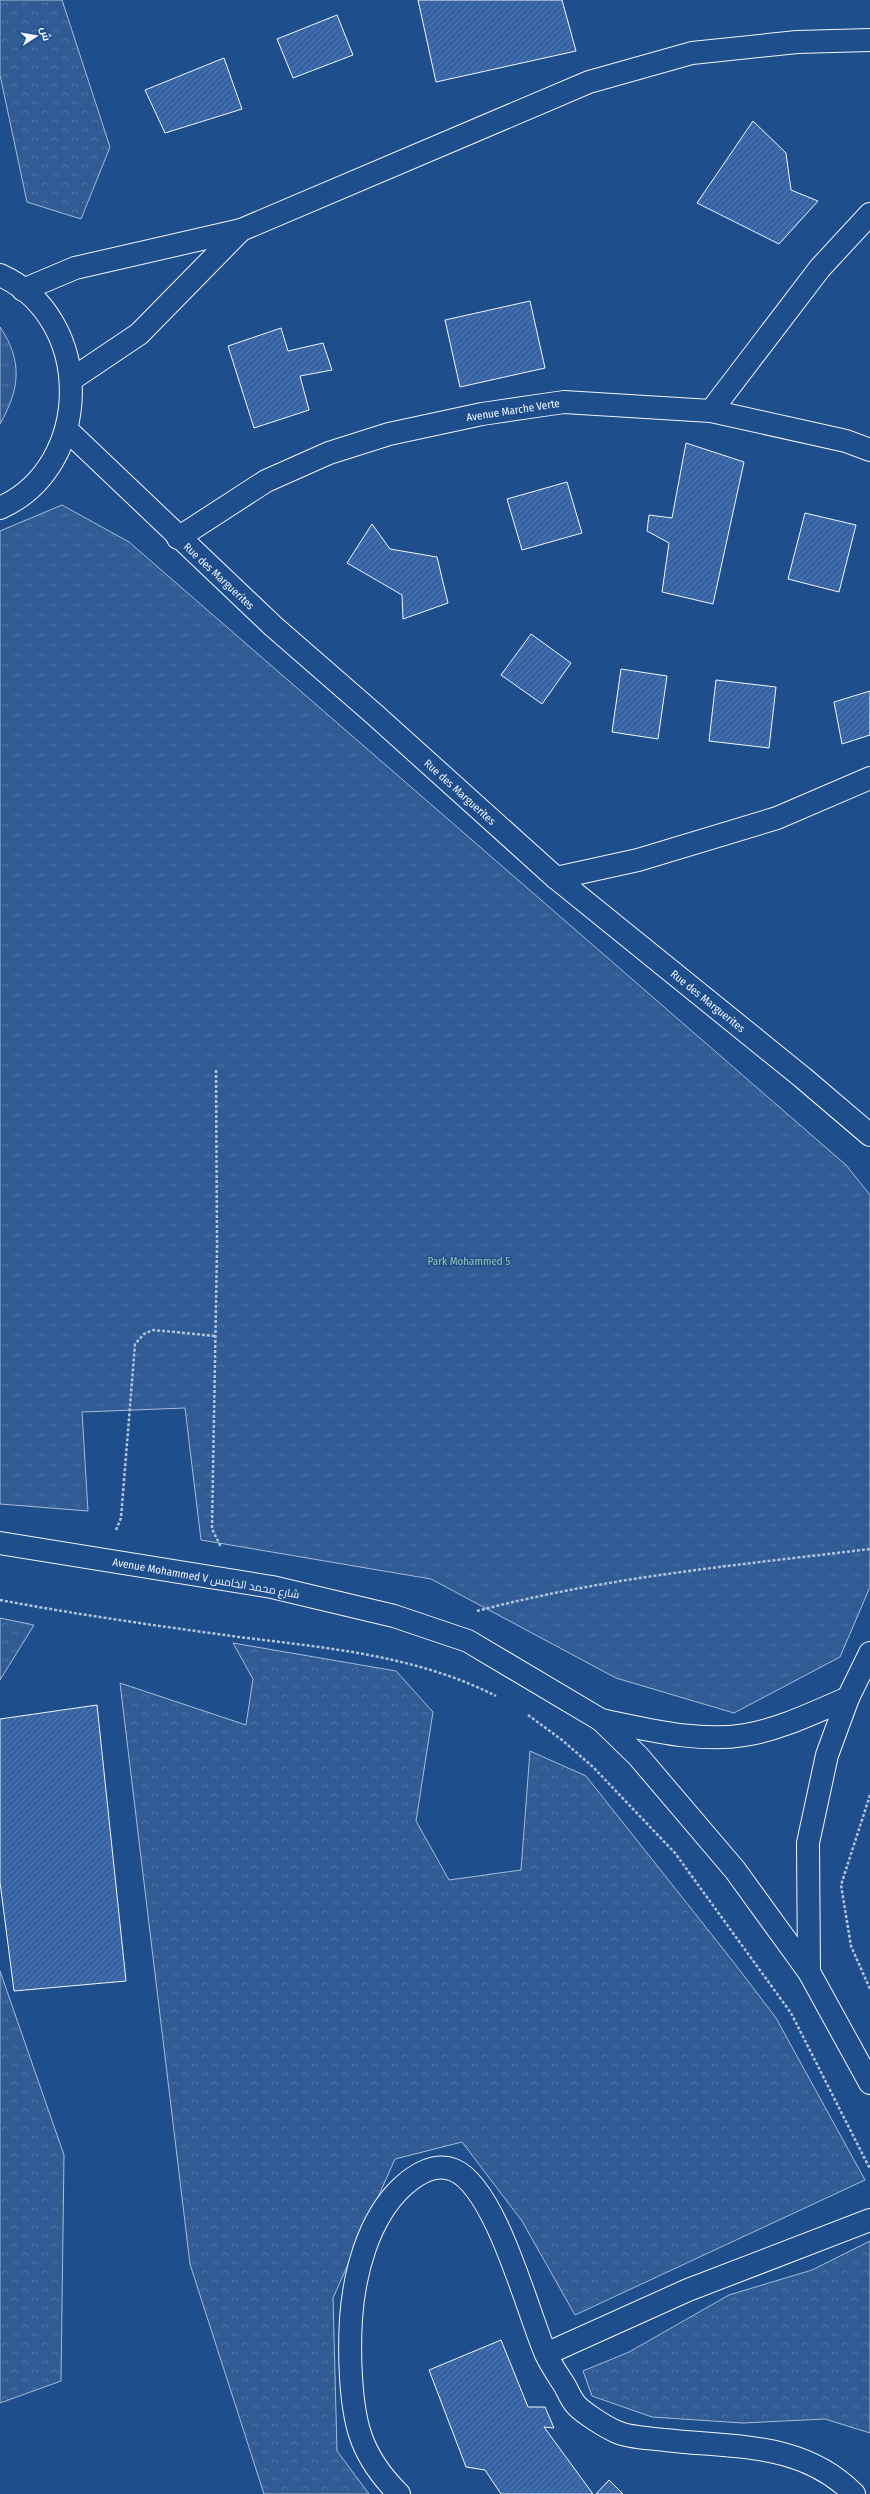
<svg xmlns="http://www.w3.org/2000/svg" width="870" height="2494" font-family="'Fira Sans Condensed',Cairo,sans-serif">
<style>
.forest{fill:url(#forest-crowns);stroke:#a8bbd7}
.park{fill:url(#park-tufts);stroke:#a8bbd7}
.building{fill:url(#building-hatch);stroke:#f2f6ff}
.lines{fill:none;stroke-linecap:round;stroke-linejoin:round}
.street-casing{stroke:#f2f6ff;stroke-width:24}
.secondary-casing{stroke:#f2f6ff;stroke-width:24}
.path{stroke:#b3c4dc;stroke-width:2.5;stroke-dasharray:3 2;stroke-linecap:butt}
.street{stroke:#1f4e8c;stroke-width:22}
.secondary{stroke:#1f4e8c;stroke-width:22}
.labels{text-anchor:middle;stroke-width:3;stroke-linejoin:round;paint-order:stroke}
.street-label{font-size:11px;fill:#f2f6ff;stroke:#1f4e8c}
.park-label{font-size:11px;fill:#97c8a6;stroke:#1f4e8c}
</style>
<defs>
<pattern id="forest-crowns" width="20" height="18" patternUnits="userSpaceOnUse"><rect width="20" height="18" fill="#305b95"/><path d="M2 6a3 3 0 1 1 6 0M12 15a3 3 0 1 1 6 0" fill="none" stroke="#4e73a5"/></pattern>
<pattern id="park-tufts" width="24" height="20" patternUnits="userSpaceOnUse"><rect width="24" height="20" fill="#305b95"/><path d="M3 7l-1-3M5 7V3M7 7l1-3M15 17l-1-3M17 17v-4M19 17l1-3" fill="none" stroke="#4e73a5"/></pattern>
<pattern id="building-hatch" width="6" height="6" patternUnits="userSpaceOnUse"><rect width="6" height="6" fill="#3563a3"/><path d="M-1 1l2-2M0 6l6-6M5 7l2-2" fill="none" stroke="#537ab1"/></pattern>
</defs>
<rect width="100%" height="100%" fill="#1f4e8c"/>
<g class="forest">
<path d="M0 0H62L110 147 81 219 27 202 0 75Z"/>
<path d="M0 1618 34 1625 0 1680Z"/>
<path d="M233 1643 396 1671 433 1712 416 1821 449 1880 521 1870 530 1751 586 1776 735 1964 776 2018 865 2180 575 2315 522 2221 462 2142 395 2159 333 2298 337 2451 369 2494H264L190 2264 120 1683 246 1725 253 1679Z"/>
<path d="M0 1971 64 2155 61 2381 0 2403Z"/>
<path d="M870 2241V2433L825 2419 743 2423 652 2417 592 2396 583 2371 629 2352 729 2295 812 2270Z"/>
</g>
<g class="park">
<path d="M0 327C23 361 20 389 0 424Z"/>
<path d="M62 505 129 542 846 1165 870 1195V1587L840 1657 734 1713 616 1678 431 1579 201 1540 185 1408 82 1412 88 1511 0 1504V531Z"/>
</g>
<g class="building">
<path d="M418 0H562L576 51 436 82Z"/>
<path d="M337 15 353 55 293 78 277 39Z"/>
<path d="M224 58 242 109 165 133 145 90Z"/>
<path d="M753 121 786 153 791 190 818 201 779 244 697 203Z"/>
<path d="M530 301 545 368 460 387 445 320Z"/>
<path d="M281 328 288 351 323 343 332 370 300 376 309 410 254 428 228 346Z"/>
<path d="M686 443 744 462 713 604 662 592 669 543 647 531 649 515 672 518Z"/>
<path d="M567 482 582 533 522 550 507 499Z"/>
<path d="M805 513 856 525 839 592 788 579Z"/>
<path d="M372 524 390 549 437 557 448 603 403 619 402 595 347 563Z"/>
<path d="M531 634 571 663 542 704 501 675Z"/>
<path d="M621 669 667 676 658 739 612 732Z"/>
<path d="M716 680 776 687 769 748 709 741Z"/>
<path d="M870 691V735L842 744 834 702Z"/>
<path d="M97 1705 126 1981 14 1991 0 1882V1719Z"/>
<path d="M501 2340 528 2407H545L554 2428 544 2427 593 2494H501L485 2470 466 2467 429 2370Z"/>
<path d="M609 2480 623 2494H596Z"/>
</g>
<g class="lines">
<g class="street-casing">
<g id="street">
<path d="M23 290 75 268 241 230 589 82 692 53 797 42 870 40"/>
<path d="M72 379 139 334 241 230"/>
<path d="M711 411 820 268 870 214"/>
<path d="M178 538 266 481 329 453 389 434 482 414 564 402 711 411 846 441 870 450"/>
<path d="M556 878 638 860 777 818 870 778"/>
<path d="M546 2354 688 2290 870 2220"/>
<path d="M399 2494C383 2478 367 2456 360 2434 350 2403 349 2352 351 2319 354 2274 368 2219 402 2187 415 2175 435 2162 454 2170 496 2188 527 2310 545 2352 550 2364 558 2375 565 2386 568 2392 572 2401 577 2406 585 2414 607 2428 617 2432 630 2438 651 2438 665 2440 733 2448 802 2441 854 2494"/>
</g>
</g>
<g class="secondary-casing">
<g id="secondary">
<path d="M0 275C95 318 94 466 0 508"/>
<path d="M67 430 273 626 374 714 556 878 802 1077 870 1135"/>
<path d="M0 1543 272 1587 394 1616 468 1641 601 1720 638 1756 735 1870 809 1972 870 2083"/>
<path d="M601 1720C647 1729 697 1743 745 1735 781 1729 815 1712 848 1698"/>
<path d="M809 1972 808 1843 827 1755 848 1698 870 1653"/>
</g>
</g>
<g class="path">
<path d="M216 1070 217 1248 212 1529 221 1547"/>
<path d="M116 1530 121 1518 135 1344 144 1334 153 1330 216 1336"/>
<path d="M0 1600C79 1615 159 1626 239 1637 327 1648 415 1655 496 1696"/>
<path d="M477 1611C605 1577 739 1565 870 1549"/>
<path d="M528 1715 562 1740 593 1767 675 1853 791 2013 870 2169"/>
<path d="M870 1795 841 1885 851 1946 870 1989"/>
</g>
<use href="#street" class="street"/>
<use href="#secondary" class="secondary"/>
</g>
<g class="labels">
<g class="street-label">
<text transform="translate(513 410) rotate(-9)" y="4">Avenue Marche Verte</text>
<text transform="translate(219 576) rotate(43)" y="4">Rue des Marguerites</text>
<text transform="translate(460 792) rotate(42)" y="4">Rue des Marguerites</text>
<text transform="translate(708 1001) rotate(39)" y="4">Rue des Marguerites</text>
<text transform="translate(206 1578) rotate(10)" y="4">Avenue Mohammed V شارع محمد الخامس</text>
</g>
<g class="park-label">
<text x="469" y="1265">Park Mohammed 5</text>
</g>
</g>
<g transform="translate(36 36) rotate(78)" stroke="#1f4e8c" stroke-width="3" paint-order="stroke">
<path d="M0-3L7 15L0 10L-7 15Z" fill="#f2f6ff"/>
<text y="-6" font-size="11" font-weight="bold" text-anchor="middle" fill="#f2f6ff">ش</text>
</g>
</svg>
